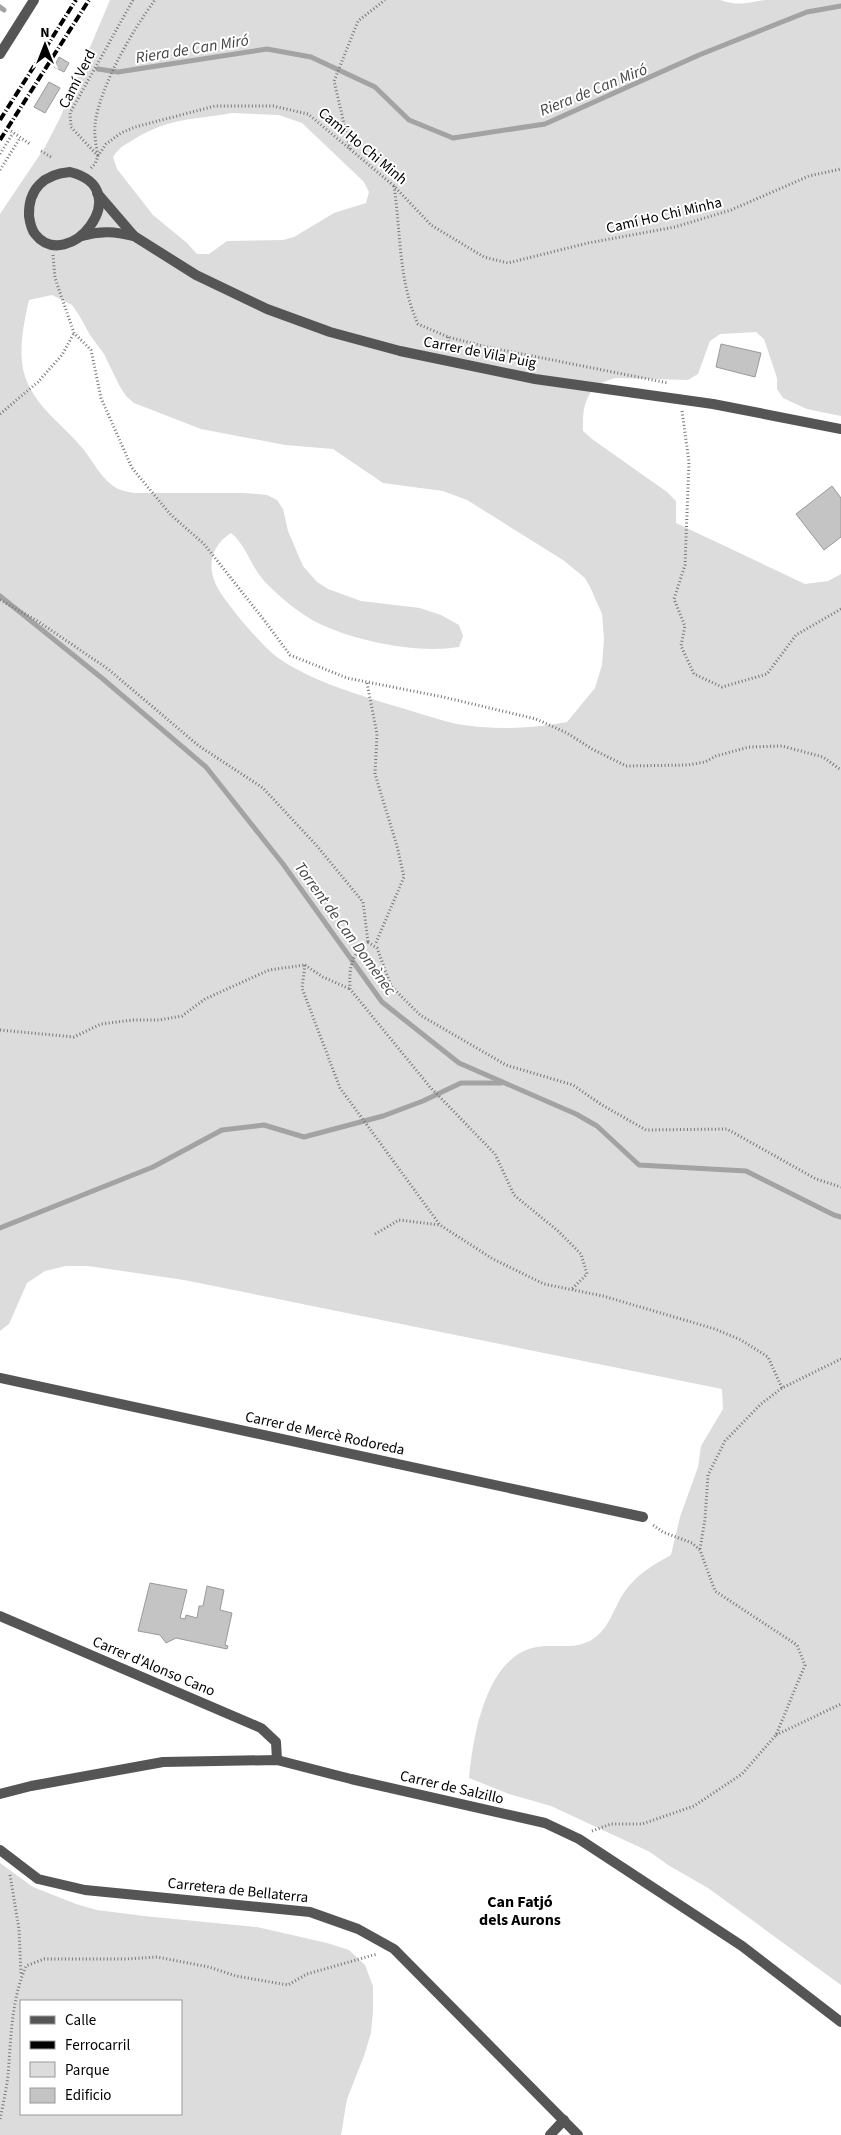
<svg xmlns="http://www.w3.org/2000/svg" width="841" height="2135" font-family="'Source Sans 3',sans-serif">
<style>
.green{fill:#dcdcdc;fill-rule:evenodd}
.lines{fill:none;stroke-linecap:round;stroke-linejoin:round}
.stream{stroke:#a3a3a3;stroke-width:5}
.building{fill:#c4c4c4;stroke:#999}
.path{stroke:#777;stroke-width:3;stroke-dasharray:1 2.5;stroke-linecap:butt}
.service{stroke:#555;stroke-width:10}
.minor{stroke:#555;stroke-width:10}
.tertiary{stroke:#555;stroke-width:10}
.rail{stroke:#000;stroke-width:4;stroke-dasharray:8 2.5 1 2.5;stroke-linecap:butt}
.labels{text-anchor:middle;stroke-width:4;stroke-linejoin:round;paint-order:stroke}
.street-label{font-size:15px;fill:#000;stroke:#fff}
.water-label{font-size:16px;font-style:italic;fill:#444;stroke:#fff}
.neighbourhood-label{font-size:16px;font-weight:bold;fill:#000;stroke:#fff}
</style>
<rect width="100%" height="100%" fill="#fff"/>
<g class="green">
<path d="M110 0H720C740 7 746 2 766 0 790 0 816 0 841 0V416L807 409 783 398 777 389V378L764 339 756 332 720 334 710 341 698 374 688 380 616 378C587 384 582 404 583 431L592 439 667 492 676 501V523L805 584 828 581 841 574V1985L708 1888 668 1865 650 1852 551 1806 509 1794 469 1778C473 1737 485 1661 532 1648 555 1642 579 1653 598 1635 608 1627 614 1610 620 1599 633 1577 649 1567 671 1555L680 1517 698 1467 701 1446 723 1409 722 1389 184 1280 88 1266H66L45 1271 27 1283 9 1324 0 1331V214L45 147 60 118ZM232 113 279 115 302 123 364 182 369 192 366 203 334 213 294 237 283 240 227 241 209 254H197L187 243 153 215 117 169 113 157C120 146 125 145 136 138 172 117 194 120 232 113ZM52 295 72 305 79 315 90 335 104 354 119 385 126 396 134 403 201 429 285 445 333 449 383 483 443 491 467 500 563 560 585 578 591 589 602 614 604 639 602 665 595 688 567 722C533 729 492 730 457 724 434 719 411 710 388 704 353 693 307 679 277 657 260 644 232 610 220 592 206 570 209 547 231 533 247 546 251 568 266 583 280 597 296 611 314 621 352 641 417 654 459 647L463 636 459 625 441 615 420 608 361 601 328 589 317 582 303 566 288 531 283 509 277 500 267 495 244 493H134C127 492 119 490 113 486 101 477 93 462 84 450 64 425 33 406 24 373 18 350 24 322 29 300Z"/>
<path d="M0 1863 33 1887 76 1904 97 1910 144 1916 257 1927 327 1943 349 1950 365 1965 373 1986V2011L371 2033 364 2056 347 2099 341 2135H0ZM21 2001H181V2114H21Z"/>
</g>
<g class="lines">
<g class="stream">
<path d="M0 7 4 10"/>
<path d="M98 69 118 72 267 49 311 57 375 87 409 120 453 138 545 124 699 55 807 12 841 6"/>
<path d="M0 596 103 679 206 767 283 864 382 1002 459 1063 576 1114 597 1126 639 1165 746 1171 834 1215 841 1217"/>
<path d="M0 1228 153 1167 222 1130 264 1125 304 1137 383 1116 423 1101 461 1083H501"/>
</g>
</g>
<g class="building">
<path d="M59 57 69 63 64 72 54 67Z"/>
<path d="M49 82 60 88 45 113 34 107Z"/>
<path d="M721 344 761 353 755 377 716 367Z"/>
<path d="M832 486 841 498V537L824 550 796 514Z"/>
<path d="M150 1583 187 1590 180 1618 185 1619 186 1615 197 1618 199 1606H203L207 1586 224 1590 220 1610 232 1613 225 1645 228 1646 227 1649 176 1638 166 1643 160 1635 138 1631Z"/>
</g>
<g class="lines">
<g class="path">
<path d="M11 131 30 144"/>
<path d="M350 149 334 81 358 21 385 0"/>
<path d="M41 151 51 157"/>
<path d="M0 154 13 133"/>
<path d="M98 155C96 146 94 134 95 124 100 86 132 31 155 0"/>
<path d="M98 156 71 127 70 113 133 0"/>
<path d="M91 168 95 164 98 156 106 144 121 133 135 127 215 106H273L308 114 394 186 431 225 484 257 508 263 588 243 675 227 731 210 809 176 841 169"/>
<path d="M0 170 20 138"/>
<path d="M394 186C401 232 398 280 418 324L448 337 487 347 668 383"/>
<path d="M53 255 55 278 74 333 91 350 101 398 132 468 171 515 204 544 264 620 290 655 347 678 443 697 536 719 567 733 592 749 626 766 688 765 705 762 716 756 749 747 782 746 823 757 841 770"/>
<path d="M448 337 449 348"/>
<path d="M682 411 689 462 685 565 674 599 685 626 681 646 694 674 722 687 767 674 796 635 841 609"/>
<path d="M0 414 38 382 62 355 74 333"/>
<path d="M0 600 36 620 108 669 199 746 263 788 317 846 363 902 368 942"/>
<path d="M367 683 377 734 375 774 397 846 404 877 375 945"/>
<path d="M368 942 377 948 391 986 420 1015 506 1065 573 1085 602 1105 646 1130 727 1129 816 1179 841 1187"/>
<path d="M368 942C351 954 349 968 350 989L430 1087 495 1154 514 1195 558 1231 581 1254 587 1274 571 1290"/>
<path d="M305 965 302 988 340 1088 440 1225 493 1259 544 1284 603 1296 715 1329 741 1340 768 1357 782 1388"/>
<path d="M305 965 323 977 350 989"/>
<path d="M0 1030 74 1037 101 1024 133 1020H159L182 1016 205 999 269 970 305 965"/>
<path d="M375 1234 399 1220 440 1225"/>
<path d="M700 1549 705 1519 708 1475 725 1441 761 1404 782 1388 841 1359"/>
<path d="M776 1735 841 1704"/>
<path d="M592 1831 611 1824H642L694 1806 742 1774 776 1735 805 1665 797 1645 715 1591 700 1550 692 1543 663 1532 653 1525"/>
<path d="M10 1875 19 1929 21 1975"/>
<path d="M0 2119C3 2105 6 2091 8 2076 11 2039 11 2001 26 1966L44 1959H126L157 1957 209 1967 236 1976 288 1985 307 1974 377 1954"/>
</g>
<g class="service">
<path d="M97 193 134 236 196 275 267 309 330 332 400 351 535 379 713 404 841 429"/>
<path d="M82 236C101 230 116 232 134 236"/>
</g>
<g class="minor">
<path d="M70 172C139 189 68 276 35 234 31 229 30 223 29 216 28 189 44 174 70 172Z"/>
<path d="M0 1378 643 1517"/>
<path d="M0 1616 261 1728 276 1742 277 1760"/>
<path d="M0 1794 31 1786 163 1762 277 1760 351 1779 545 1823 579 1839 742 1946 841 2022"/>
<path d="M550 2135 564 2120"/>
</g>
<g class="tertiary">
<path d="M0 54 34 0"/>
<path d="M0 1850 38 1879 85 1890 310 1912 358 1929 394 1949 578 2135"/>
</g>
<g class="rail">
<path d="M0 120 76 0"/>
<path d="M0 140 89 0"/>
</g>
</g>
<g class="labels">
<g class="street-label">
<text transform="translate(77 79) rotate(-63)" y="5">Camí Verd</text>
<text transform="translate(363 146) rotate(40)" y="5">Camí Ho Chi Minh</text>
<text transform="translate(664 215) rotate(-13)" y="5">Camí Ho Chi Minha</text>
<text transform="translate(480 352) rotate(11)" y="5">Carrer de Vila Puig</text>
<text transform="translate(325 1433) rotate(12)" y="5">Carrer de Mercè Rodoreda</text>
<text transform="translate(154 1666) rotate(23)" y="5">Carrer d'Alonso Cano</text>
<text transform="translate(452 1787) rotate(13)" y="5">Carrer de Salzillo</text>
<text transform="translate(238 1890) rotate(6)" y="5">Carretera de Bellaterra</text>
</g>
<g class="water-label">
<text transform="translate(192 48) rotate(-9)" y="6">Riera de Can Miró</text>
<text transform="translate(593 89) rotate(-22)" y="6">Riera de Can Miró</text>
<text transform="translate(346 928) rotate(54)" y="6">Torrent de Can Domènec</text>
</g>
<g class="neighbourhood-label">
<text x="520" y="1907">Can Fatjó<tspan x="520" dy="18">dels Aurons</tspan></text>
</g>
</g>
<rect x="20" y="2000" width="162" height="115" fill="#ffffff" stroke="#999999"/>
<rect x="30" y="2016" width="25" height="8" fill="#555555" stroke="#999999"/>
<text x="65" y="2025" font-size="15" fill="#000000">Calle</text>
<rect x="30" y="2041" width="25" height="8" fill="#000000" stroke="#999999"/>
<text x="65" y="2050" font-size="15" fill="#000000">Ferrocarril</text>
<rect x="30" y="2062" width="25" height="15" fill="#dcdcdc" stroke="#999999"/>
<text x="65" y="2075" font-size="15" fill="#000000">Parque</text>
<rect x="30" y="2088" width="25" height="15" fill="#c4c4c4" stroke="#999999"/>
<text x="65" y="2100" font-size="15" fill="#000000">Edificio</text>
<g transform="translate(45 45)" stroke="#ffffff" stroke-width="4" paint-order="stroke">
<path d="M0-4L9 19L0 12L-9 19Z" fill="#000000"/>
<text y="-8" font-size="14" font-weight="bold" text-anchor="middle" fill="#000000">N</text>
</g>
</svg>
